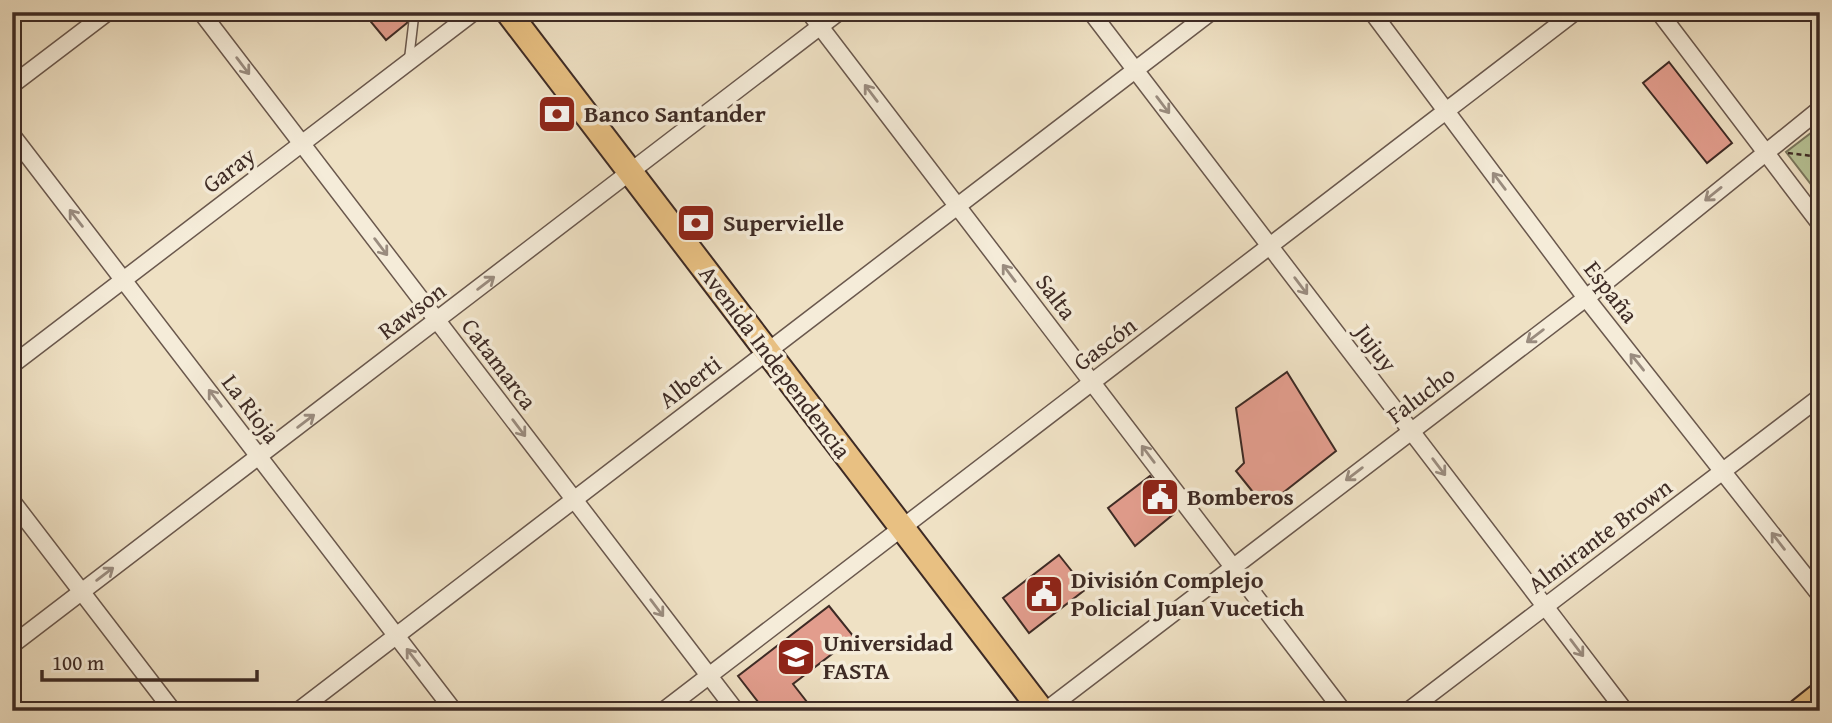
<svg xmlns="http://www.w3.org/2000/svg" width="1832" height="723" font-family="'Gentium Book Plus',serif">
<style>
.green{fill:#b7c396;stroke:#7a775e;stroke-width:2}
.building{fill:#e29d8d;stroke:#3e2b25;stroke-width:2}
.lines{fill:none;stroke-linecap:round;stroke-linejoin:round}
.lane-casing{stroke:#6a584d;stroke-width:11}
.street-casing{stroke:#6a584d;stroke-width:19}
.primary-casing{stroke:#3e2b25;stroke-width:28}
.path{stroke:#3e2b25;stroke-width:2.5;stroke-dasharray:5 3.5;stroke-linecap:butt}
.lane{stroke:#f5ecd9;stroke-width:8}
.street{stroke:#f5ecd9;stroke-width:16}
.primary{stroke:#e8c082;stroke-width:24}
.oneway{stroke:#9a8c7f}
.labels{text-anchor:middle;stroke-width:7;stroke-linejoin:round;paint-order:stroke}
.poi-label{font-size:24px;font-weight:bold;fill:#3e2b25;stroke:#f5ecd9;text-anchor:start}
.street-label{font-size:24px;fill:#3e2b25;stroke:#f5ecd9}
</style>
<rect width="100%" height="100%" fill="#efe1c4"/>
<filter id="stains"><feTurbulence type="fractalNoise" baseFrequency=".00286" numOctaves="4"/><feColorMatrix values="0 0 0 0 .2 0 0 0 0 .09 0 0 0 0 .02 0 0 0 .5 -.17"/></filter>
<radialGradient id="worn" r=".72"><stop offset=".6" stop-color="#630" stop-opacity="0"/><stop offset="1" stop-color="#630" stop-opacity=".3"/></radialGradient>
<path class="green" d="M1820 126V196L1786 152Z"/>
<g class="building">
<path d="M383 12H410L407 23 386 40 371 22Z"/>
<path d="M1669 62 1732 143 1707 163 1643 83Z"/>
<path d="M1287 372 1336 451 1265 507 1236 471 1244 463 1236 408Z"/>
<path d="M1150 476 1176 512 1135 546 1108 508Z"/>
<path d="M1059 555 1086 589 1029 633 1003 598Z"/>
<path d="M829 606 854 637 793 684 814 711H765L738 676Z"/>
</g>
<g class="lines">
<g class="lane-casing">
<path id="lane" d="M409 59 414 17"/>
</g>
<g class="street-casing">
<g id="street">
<path d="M201 12 736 711"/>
<path d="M809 12 1343 711"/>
<path d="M1091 12 1625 711"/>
<path d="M1372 12 1586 298 1820 595"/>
<path d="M1659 12 1820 224"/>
<path d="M12 85 108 12"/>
<path d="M12 135 454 711"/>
<path d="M12 365 474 12"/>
<path d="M12 501 173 711"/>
<path d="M12 645 839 12"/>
<path d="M298 711 1211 12"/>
<path d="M663 711 1575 12"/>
<path d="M1045 711 1586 298 1820 109"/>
<path d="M1408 711 1820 397"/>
</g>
</g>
<g class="primary-casing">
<g id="primary">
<path d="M508 12 1042 711"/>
<path d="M1800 711 1820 695"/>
</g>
</g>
<path class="path" d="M1788 153 1820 157"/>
<use href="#lane" class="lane"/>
<use href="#street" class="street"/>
<use href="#primary" class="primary"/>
</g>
<defs><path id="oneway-shaft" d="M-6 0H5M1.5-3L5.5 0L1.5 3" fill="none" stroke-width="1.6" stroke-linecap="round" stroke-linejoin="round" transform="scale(1.75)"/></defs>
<g class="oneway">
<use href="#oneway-shaft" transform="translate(243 66) rotate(53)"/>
<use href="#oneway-shaft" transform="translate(871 93) rotate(-127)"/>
<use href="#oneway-shaft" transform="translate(1163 105) rotate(53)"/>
<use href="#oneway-shaft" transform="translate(1499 181) rotate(-127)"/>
<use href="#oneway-shaft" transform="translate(1713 194) rotate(141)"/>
<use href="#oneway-shaft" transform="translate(76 218) rotate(-128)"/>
<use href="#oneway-shaft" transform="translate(381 247) rotate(53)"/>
<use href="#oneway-shaft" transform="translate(1009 273) rotate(-127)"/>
<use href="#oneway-shaft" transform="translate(486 283) rotate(-37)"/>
<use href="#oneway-shaft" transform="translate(1301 286) rotate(53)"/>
<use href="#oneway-shaft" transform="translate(1535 336) rotate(143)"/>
<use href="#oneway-shaft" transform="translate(1637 362) rotate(-129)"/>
<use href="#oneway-shaft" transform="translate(215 398) rotate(-127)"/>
<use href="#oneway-shaft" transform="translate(306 421) rotate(-37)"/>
<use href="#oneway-shaft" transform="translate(519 428) rotate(53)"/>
<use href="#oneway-shaft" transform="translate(1148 454) rotate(-127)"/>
<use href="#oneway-shaft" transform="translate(1439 467) rotate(53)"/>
<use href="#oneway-shaft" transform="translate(1354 474) rotate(143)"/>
<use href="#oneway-shaft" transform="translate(1778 541) rotate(-128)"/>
<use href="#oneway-shaft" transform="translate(105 574) rotate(-37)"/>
<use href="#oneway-shaft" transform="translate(657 608) rotate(53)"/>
<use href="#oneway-shaft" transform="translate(1577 648) rotate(53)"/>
<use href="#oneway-shaft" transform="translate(413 657) rotate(-128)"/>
</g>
<defs>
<g id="bank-square" transform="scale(2.0125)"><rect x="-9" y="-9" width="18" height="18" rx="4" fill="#8f2418" stroke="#f5ecd9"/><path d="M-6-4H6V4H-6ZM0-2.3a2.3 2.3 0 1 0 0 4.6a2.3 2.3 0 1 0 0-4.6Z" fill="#fff"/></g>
<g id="civic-square" transform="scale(2.0125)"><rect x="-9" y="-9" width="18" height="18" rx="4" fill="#8f2418" stroke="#f5ecd9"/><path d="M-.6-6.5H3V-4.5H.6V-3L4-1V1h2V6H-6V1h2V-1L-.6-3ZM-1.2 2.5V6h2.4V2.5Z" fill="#fff"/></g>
<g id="university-square" transform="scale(2.0125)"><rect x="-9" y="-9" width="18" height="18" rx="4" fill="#8f2418" stroke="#f5ecd9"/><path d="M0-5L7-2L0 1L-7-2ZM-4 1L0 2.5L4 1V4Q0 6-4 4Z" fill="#fff"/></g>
</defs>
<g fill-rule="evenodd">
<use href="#bank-square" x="557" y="114"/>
<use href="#bank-square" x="696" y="223"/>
<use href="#civic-square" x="1160" y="497"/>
<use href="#civic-square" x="1044" y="594"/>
<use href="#university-square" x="796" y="657"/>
</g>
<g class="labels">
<g class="poi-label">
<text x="584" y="122">Banco Santander</text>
<text x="723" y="231">Supervielle</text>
<text x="1187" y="505">Bomberos</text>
<text x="1071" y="588">División Complejo<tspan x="1071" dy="28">Policial Juan Vucetich</tspan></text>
<text x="823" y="651">Universidad<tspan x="823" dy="28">FASTA</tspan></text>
</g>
<g class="street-label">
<text transform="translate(229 170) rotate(-37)" y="8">Garay</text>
<text transform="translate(1611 292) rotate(52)" y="8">España</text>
<text transform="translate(1056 297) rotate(53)" y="8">Salta</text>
<text transform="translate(412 311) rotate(-37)" y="8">Rawson</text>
<text transform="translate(1105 344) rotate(-37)" y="8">Gascón</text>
<text transform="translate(1376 348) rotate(53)" y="8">Jujuy</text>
<text transform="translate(775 362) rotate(53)" y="8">Avenida Independencia</text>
<text transform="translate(499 364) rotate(53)" y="8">Catamarca</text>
<text transform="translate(690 382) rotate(-37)" y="8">Alberti</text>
<text transform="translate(1421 395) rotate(-37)" y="8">Falucho</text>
<text transform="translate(251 409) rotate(53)" y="8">La Rioja</text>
<text transform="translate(1600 536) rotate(-37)" y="8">Almirante Brown</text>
</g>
</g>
<rect width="1832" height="723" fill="none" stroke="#efe1c4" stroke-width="42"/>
<rect x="14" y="14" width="1804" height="695" fill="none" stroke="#3e2b25" stroke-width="3.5"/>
<rect x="21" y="21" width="1790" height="681" fill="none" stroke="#3e2b25" stroke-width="2"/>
<path d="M42 670v10h215v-10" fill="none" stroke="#3e2b25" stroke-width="3.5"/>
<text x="52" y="670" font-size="21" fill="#3e2b25" stroke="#f5ecd9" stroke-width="5" paint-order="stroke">100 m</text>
<rect width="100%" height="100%" filter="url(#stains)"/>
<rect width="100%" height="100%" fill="url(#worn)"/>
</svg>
